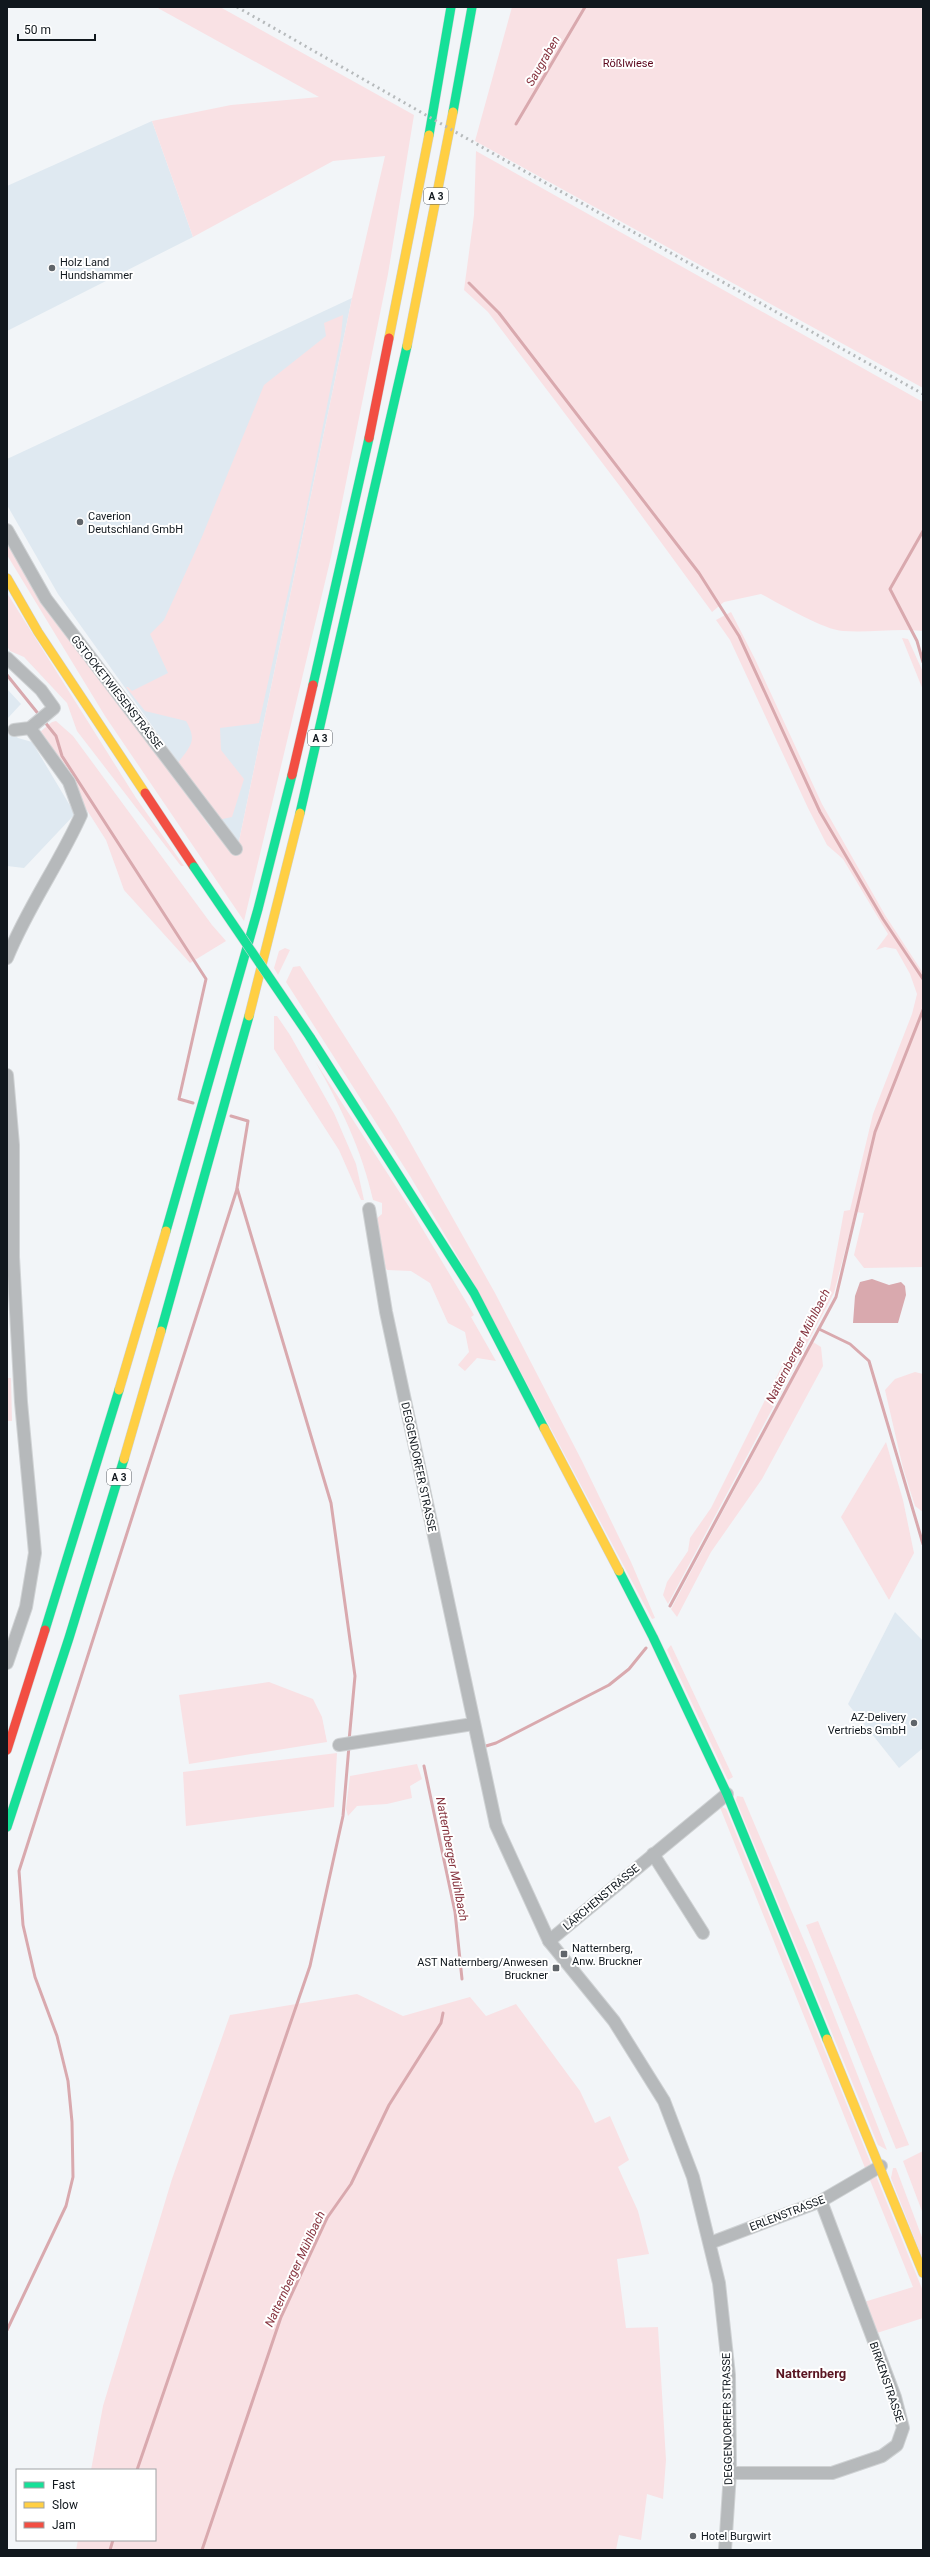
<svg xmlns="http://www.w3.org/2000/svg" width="930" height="2557" font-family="Roboto,sans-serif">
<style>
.built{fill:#dfe9f1}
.green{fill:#f9e1e4}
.water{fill:#d9a9ae}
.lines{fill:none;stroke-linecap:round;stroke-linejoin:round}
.stream{stroke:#d9a9ae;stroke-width:3}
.street-casing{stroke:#cfd2d4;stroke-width:14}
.fast-casing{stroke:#cfd2d4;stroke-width:10}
.slow-casing{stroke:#cfd2d4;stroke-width:10}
.jam-casing{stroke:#cfd2d4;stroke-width:10}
.street{stroke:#b6b9bb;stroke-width:12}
.fast{stroke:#16e098;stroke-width:9}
.slow{stroke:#ffcf43;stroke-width:9}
.jam{stroke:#f24e42;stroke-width:9}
.rail{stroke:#b6babc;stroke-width:3;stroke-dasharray:2 4;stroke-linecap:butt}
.fast-bridge-casing{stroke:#cfd2d4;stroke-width:10;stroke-linecap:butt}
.fast-bridge{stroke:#16e098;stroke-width:9}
.poi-dot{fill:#60656a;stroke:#fff;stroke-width:1.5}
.labels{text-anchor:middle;stroke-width:4;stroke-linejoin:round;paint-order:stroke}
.shield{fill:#fff;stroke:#585d62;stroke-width:1}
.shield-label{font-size:10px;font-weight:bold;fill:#11181e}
.park-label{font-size:11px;fill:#5b061c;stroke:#fff}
.poi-label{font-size:11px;fill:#11181e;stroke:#fff;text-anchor:start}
.street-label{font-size:11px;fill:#11181e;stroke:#fff}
.water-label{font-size:12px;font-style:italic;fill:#85323d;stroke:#fff}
.quarter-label{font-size:13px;font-weight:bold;fill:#5a1521;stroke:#fff}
</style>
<rect width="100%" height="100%" fill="#f2f5f8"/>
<g class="built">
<path d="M152 121 193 237 7 331V186Z"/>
<path d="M352 298 238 846 58 594 7 505V459Z"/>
<path d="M7 689 21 704 7 719Z"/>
<path d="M7 727 18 738 32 742 75 814 24 868 7 866Z"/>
<path d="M895 1612 923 1641V1748L899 1768 848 1704Z"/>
</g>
<g class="green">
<path d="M156 7H220L414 115 388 274 331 557 244 921 105 716 7 555V538L50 609 213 831 238 846 352 298 385 156 333 161 193 237 152 121 231 105 319 97Z"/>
<path d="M512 7H923V388L475 141Z"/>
<path d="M476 151 923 402V631C896 628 870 633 843 631 824 630 780 604 761 594L724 602 712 612 622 489 488 312 464 290 474 215Z"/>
<path d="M343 315 341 336 303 525 259 723 220 728 221 750 244 779 232 817 218 820 177 764C190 746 198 742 186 721L145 711 126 687H128L132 691 168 673 150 634 164 620 201 539 264 385 326 336 324 323Z"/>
<path d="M7 593 136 798 184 866H181L77 731 67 703 24 657 10 651 7 646Z"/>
<path d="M731 612 755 659 822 804 885 915 923 973V1267L864 1268 854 1255 864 1213 855 1212 834 1293 668 1604 663 1595 667 1582 688 1551 690 1538 711 1508 784 1362 790 1360 805 1323 813 1320 830 1288 844 1211 850 1210 873 1114 912 1014 917 994 910 974 896 949 885 947 876 950 888 934 843 859 827 845 808 808 730 640 716 620Z"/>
<path d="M902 638 908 639 923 672V690Z"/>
<path d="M56 721 73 736 212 925 226 941 190 963 124 890 106 840 48 749 40 732 52 722Z"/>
<path d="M285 948 290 950 278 975 274 968 279 951Z"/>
<path d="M300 966 396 1117 495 1293 582 1461 631 1562 655 1618 652 1619 474 1284 410 1176 286 982 293 967Z"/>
<path d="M274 1016H277L290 1035 334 1113 356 1164 364 1200H361L339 1150 274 1049Z"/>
<path d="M315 1061 413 1213 474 1315 471 1317 496 1361 477 1358 465 1371 458 1365 469 1352 465 1332 448 1323 430 1283 411 1271 387 1270 385 1267 375 1220 382 1214V1203L373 1200C362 1150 340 1105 315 1061Z"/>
<path d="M813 1342 821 1347 823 1366 762 1479 711 1552 677 1617 671 1609Z"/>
<path d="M915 1372 923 1374V1512L915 1506 903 1468 885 1390 895 1379Z"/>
<path d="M7 1378H11L12 1421H7Z"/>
<path d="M886 1442 903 1500 914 1553 889 1600 841 1517Z"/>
<path d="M671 1645 733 1777 728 1780 667 1650Z"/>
<path d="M269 1682 313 1699 322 1717 327 1742 189 1764 179 1695Z"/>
<path d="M337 1753 334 1807 186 1826 183 1772Z"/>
<path d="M417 1764 422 1779 410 1786 412 1798 387 1804 357 1806 348 1816 346 1809 350 1776Z"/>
<path d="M737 1796 743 1797 814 1964 887 2150 878 2145 736 1800Z"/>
<path d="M719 1805 726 1809 923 2291V2318L877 2333 864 2302 913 2287Z"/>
<path d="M818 1921 909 2145 896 2149 806 1925Z"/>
<path d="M357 1994 403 2016 470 1997 486 2016 516 2004 580 2091 595 2123 610 2116 629 2160 618 2167 638 2211 649 2254 617 2259 626 2328 658 2327 666 2460 663 2499 647 2494 641 2540 619 2535 616 2550H76L78 2540H155V2470H91L103 2406 172 2179 230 2015Z"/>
<path d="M923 2151V2214L903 2161Z"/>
<path d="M893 2168H896L923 2240V2260L891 2178Z"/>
</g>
<path class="water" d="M872 1279 889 1285 901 1282 905 1286 906 1295 898 1323H853L855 1296 860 1282Z"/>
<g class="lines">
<g class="stream">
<path d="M516 124 585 7"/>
<path d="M469 283 499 313 699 573 739 636 820 812 883 919 923 979"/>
<path d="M923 531 890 589 917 641 923 662"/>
<path d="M7 675 40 716"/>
<path d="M44 721 56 736 62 756 206 979 179 1099 193 1103"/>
<path d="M231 1116 248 1121 237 1188 331 1503 355 1676 349 1741"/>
<path d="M819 1329 850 1344 869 1361 923 1544"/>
<path d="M670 1606 836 1297 875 1132 923 1010"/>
<path d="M486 1746 496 1743 609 1685 629 1669 646 1648"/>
<path d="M424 1766 455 1912 462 1979"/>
<path d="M7 2330 66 2206 73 2177 72 2122 68 2081 57 2036 35 1977 23 1925 19 1871 237 1189"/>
<path d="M137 2470 310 1966 343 1816 349 1746"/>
<path d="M110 2550 113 2540"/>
<path d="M202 2550 281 2317 327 2218 351 2184 389 2105 441 2023 443 2013"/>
</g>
<g class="street-casing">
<g id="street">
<path d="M7 530 46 599 236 849"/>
<path d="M7 658 41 690 54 708 30 728 14 730"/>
<path d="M7 958C27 908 59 864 81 815L69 782 30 728"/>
<path d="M7 1075 13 1145V1257L21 1402 35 1553 26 1607 7 1663"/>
<path d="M369 1209 386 1312 496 1825 549 1941 614 2021 664 2101 693 2177 719 2283 729 2375 730 2473 725 2550"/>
<path d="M339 1745 473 1724"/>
<path d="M653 1854 703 1933"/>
<path d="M549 1941 727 1794"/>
<path d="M710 2243 821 2201 881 2166"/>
<path d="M730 2473H832L882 2456 897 2445 903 2428 895 2397 821 2201"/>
</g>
</g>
<g class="fast-casing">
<g id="fast">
<path d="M453 112 472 7"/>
<path d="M429 135 451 7"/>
<path d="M313 685 369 438"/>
<path d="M300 813 407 346"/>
<path d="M310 1037 474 1293 544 1428"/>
<path d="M166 1231 258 909 292 775"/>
<path d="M161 1331 249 1016"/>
<path d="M619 1571 653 1637 727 1794 827 2039"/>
<path d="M45 1630 119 1390"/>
<path d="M7 1827 69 1638 124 1459"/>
</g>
</g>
<g class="slow-casing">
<g id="slow">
<path d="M389 338 429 135"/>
<path d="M407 346 453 112"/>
<path d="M7 578 38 632 145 793"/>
<path d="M249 1016 300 813"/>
<path d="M119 1390 166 1231"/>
<path d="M544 1428 619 1571"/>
<path d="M124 1459 161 1331"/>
<path d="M827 2039 923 2273"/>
</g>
</g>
<g class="jam-casing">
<g id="jam">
<path d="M369 438 389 338"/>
<path d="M292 775 313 685"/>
<path d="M145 793 194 867"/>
<path d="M7 1750 45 1630"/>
</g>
</g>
<use href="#street" class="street"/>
<use href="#fast" class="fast"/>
<use href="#slow" class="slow"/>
<use href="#jam" class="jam"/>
<path class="rail" d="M237 7 501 158 923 394"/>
<g class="fast-bridge-casing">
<path id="fast-bridge" d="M194 867 310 1037"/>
</g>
<use href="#fast-bridge" class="fast-bridge"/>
</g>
<g class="poi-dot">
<circle cx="52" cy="268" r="4"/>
<circle cx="80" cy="522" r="4"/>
<circle cx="914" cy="1723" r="4"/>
<rect x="560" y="1950" width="8" height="8" rx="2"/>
<rect x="552" y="1964" width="8" height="8" rx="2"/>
<circle cx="693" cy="2536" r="4"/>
</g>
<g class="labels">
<g class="shield">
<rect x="424" y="188" width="24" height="16" rx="3"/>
<rect x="308" y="730" width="24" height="16" rx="3"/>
<rect x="107" y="1469" width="24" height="16" rx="3"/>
</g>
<g class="shield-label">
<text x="436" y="200">A 3</text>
<text x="320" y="742">A 3</text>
<text x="119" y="1481">A 3</text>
</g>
<g class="park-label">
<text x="628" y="67">Rößlwiese</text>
</g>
<g class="poi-label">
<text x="60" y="266">Holz Land<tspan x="60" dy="13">Hundshammer</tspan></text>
<text x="88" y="520">Caverion<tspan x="88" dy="13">Deutschland GmbH</tspan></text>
<text x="906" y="1721" text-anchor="end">AZ-Delivery<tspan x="906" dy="13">Vertriebs GmbH</tspan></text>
<text x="572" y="1952">Natternberg,<tspan x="572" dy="13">Anw. Bruckner</tspan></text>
<text x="548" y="1966" text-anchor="end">AST Natternberg/Anwesen<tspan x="548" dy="13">Bruckner</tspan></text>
<text x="701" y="2540">Hotel Burgwirt</text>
</g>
<g class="street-label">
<text transform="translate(117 692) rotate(52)" y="4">GSTOCKETWIESENSTRASSE</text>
<text transform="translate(419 1467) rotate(78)" y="4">DEGGENDORFER STRASSE</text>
<text transform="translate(601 1897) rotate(-40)" y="4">LÄRCHENSTRASSE</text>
<text transform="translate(787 2213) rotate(-21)" y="4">ERLENSTRASSE</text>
<text transform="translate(887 2382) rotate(71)" y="4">BIRKENSTRASSE</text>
<text transform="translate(727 2419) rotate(-91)" y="4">DEGGENDORFER STRASSE</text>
</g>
<g class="water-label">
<text transform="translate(543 61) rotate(-60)" y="4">Saugraben</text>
<text transform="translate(798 1346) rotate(-63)" y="4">Natternberger Mühlbach</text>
<text transform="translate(452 1859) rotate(79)" y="4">Natternberger Mühlbach</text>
<text transform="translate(295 2269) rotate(-65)" y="4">Natternberger Mühlbach</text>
</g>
<g class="quarter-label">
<text x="811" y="2378">Natternberg</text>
</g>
</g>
<rect width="930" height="2557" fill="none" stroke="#11181e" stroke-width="16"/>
<rect x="16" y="2469" width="140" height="72" fill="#ffffff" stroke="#a0a3a5"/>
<rect x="24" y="2482" width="20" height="6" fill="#16e098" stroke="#a0a3a5"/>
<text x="52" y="2489" font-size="12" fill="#11181e">Fast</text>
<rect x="24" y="2502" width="20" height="6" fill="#ffcf43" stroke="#a0a3a5"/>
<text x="52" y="2509" font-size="12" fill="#11181e">Slow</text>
<rect x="24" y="2522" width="20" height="6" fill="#f24e42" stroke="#a0a3a5"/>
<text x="52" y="2529" font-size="12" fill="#11181e">Jam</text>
<path d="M18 34v6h77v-6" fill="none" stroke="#11181e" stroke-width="2"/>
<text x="24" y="34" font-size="12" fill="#11181e" stroke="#ffffff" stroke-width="3" paint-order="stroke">50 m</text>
</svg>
